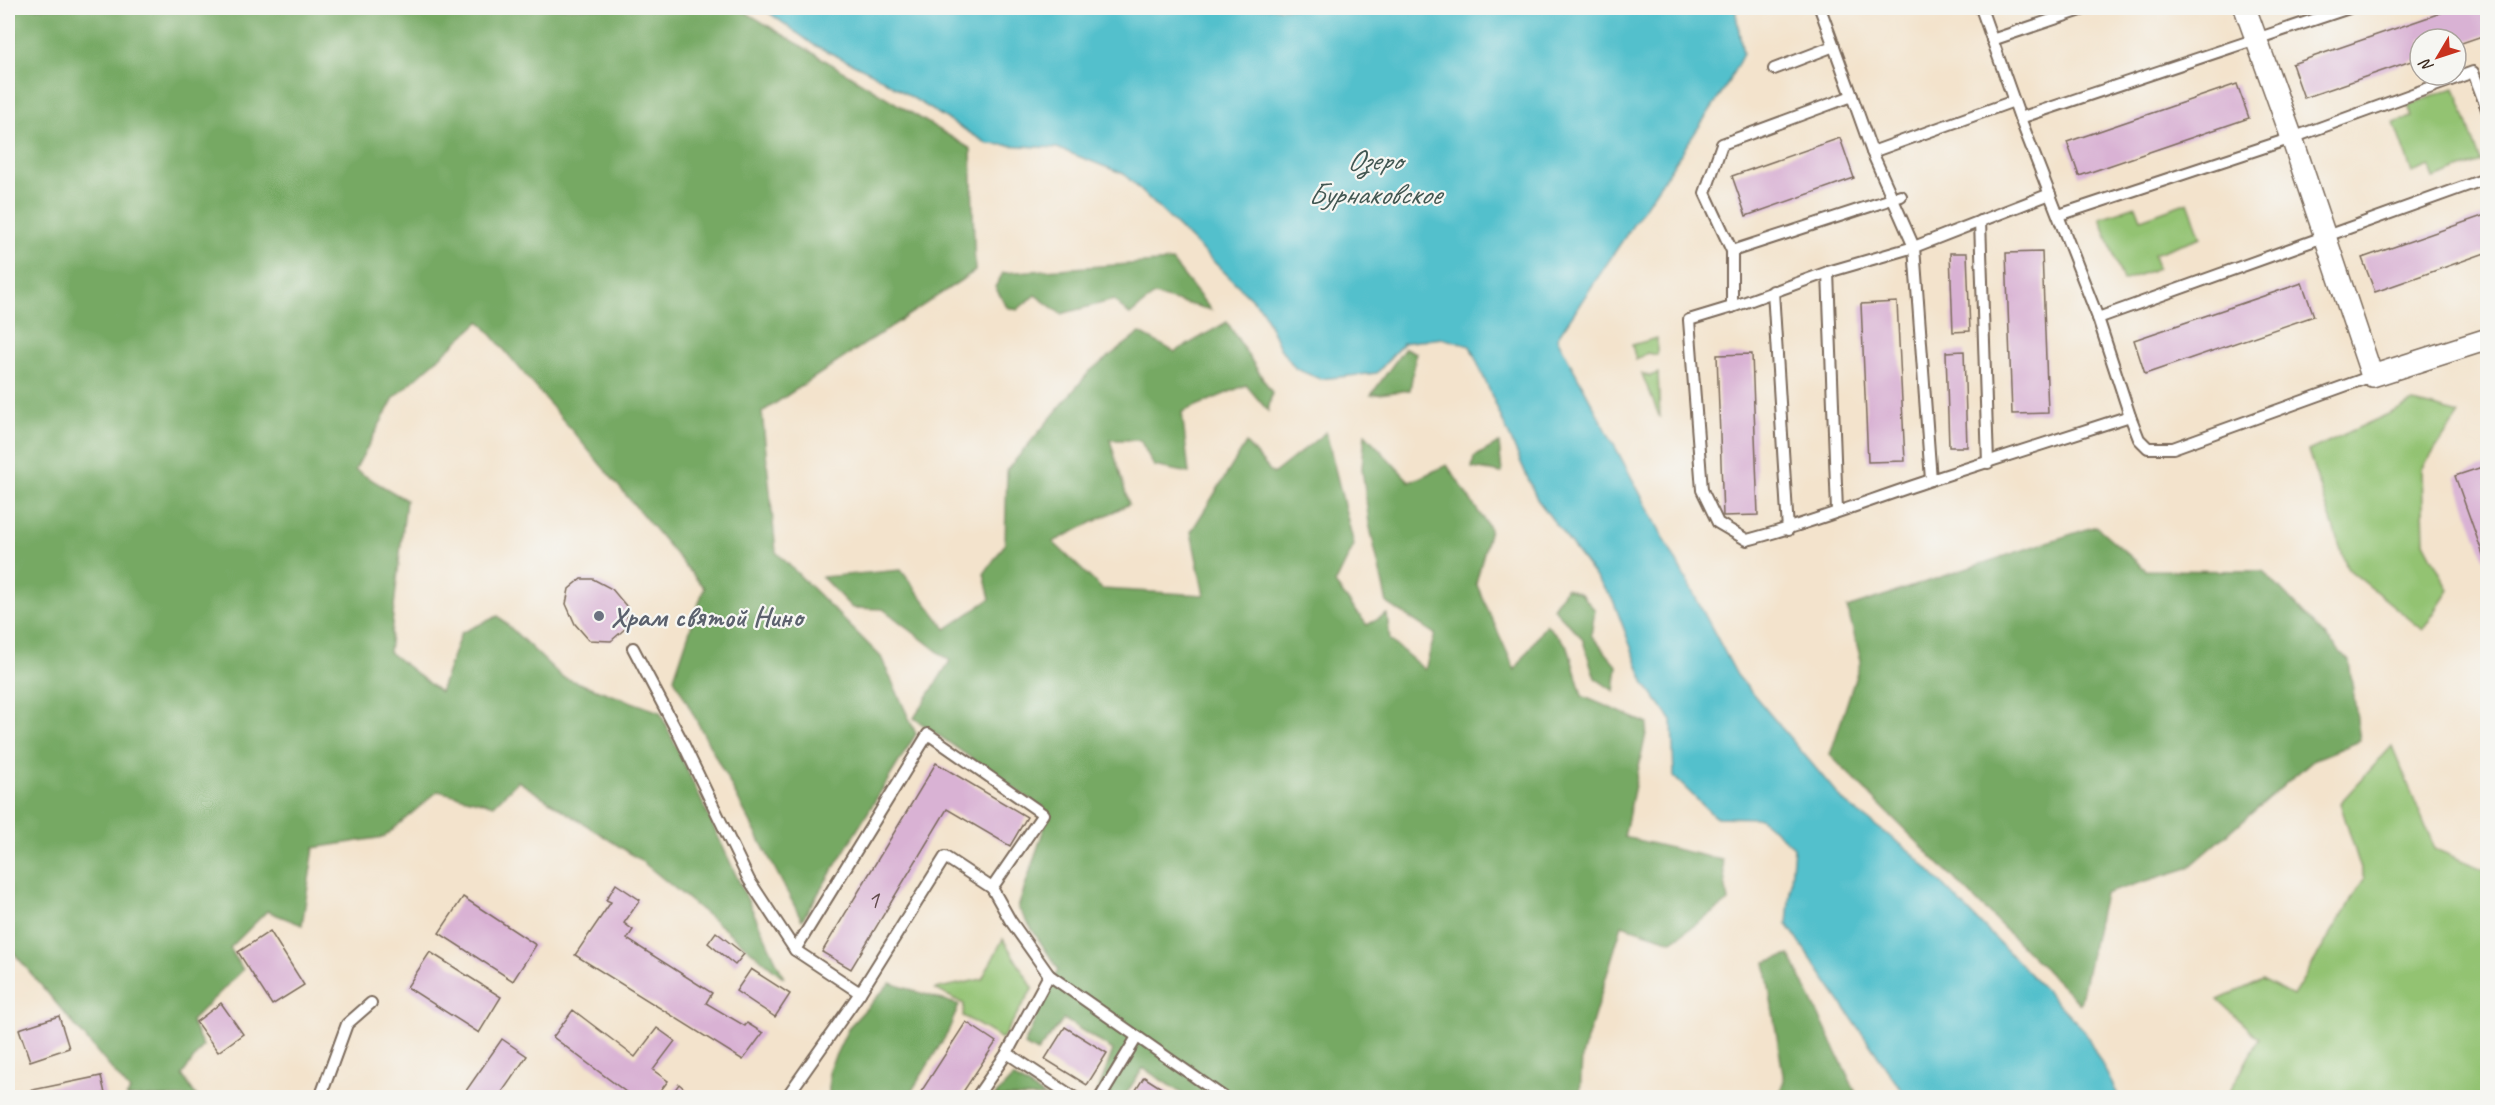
<svg xmlns="http://www.w3.org/2000/svg" width="2495" height="1105" font-family="Caveat,sans-serif">
<style>
.green{fill:#93c372;stroke:#677648;stroke-width:1.5}
.forest{fill:#76a964;stroke:#586a41;stroke-width:1.5}
.water{fill:#53c0cc;stroke:#477575;stroke-width:1.5}
.building{fill:#d9b2d4}
.lines{fill:none;stroke-linecap:round;stroke-linejoin:round}
.lane-casing{stroke:#7b6b5b;stroke-width:14}
.street-casing{stroke:#7b6b5b;stroke-width:24}
.lane{stroke:#fff;stroke-width:10}
.street{stroke:#fff;stroke-width:21}
.worship-dot{fill:#6b7280;stroke:#f6f6f2;stroke-width:2}
.labels{text-anchor:middle;stroke-width:4.5;stroke-linejoin:round;paint-order:stroke}
.number-label{font-size:26px;fill:#624c4c}
.worship-label{font-size:28px;font-weight:bold;fill:#5b616d;stroke:#f6f6f2;text-anchor:start}
.water-label{font-size:30px;font-style:italic;fill:#425752;stroke:#f6f6f2}
</style>
<rect width="100%" height="100%" fill="#f6f6f2"/>
<filter id="ink" filterUnits="userSpaceOnUse"><feTurbulence type="fractalNoise" baseFrequency=".0167" numOctaves="2"/><feDisplacementMap in="SourceGraphic" scale="12" xChannelSelector="R" yChannelSelector="G"/><feConvolveMatrix kernelMatrix="1 2 1 2 8 2 1 2 1" color-interpolation-filters="sRGB"/></filter>
<filter id="wash" filterUnits="userSpaceOnUse"><feTurbulence type="fractalNoise" baseFrequency=".008" numOctaves="4" result="noise"/><feDisplacementMap in="SourceGraphic" scale="24" xChannelSelector="R" yChannelSelector="G"/><feGaussianBlur stdDeviation="1.35" result="paint"/><feColorMatrix in="noise" values="0 0 0 0 0 0 0 0 0 0 0 0 0 0 0 0 0 1.4 0 .05"/><feComposite in="paint" operator="in"/></filter>
<g filter="url(#wash)">
<rect width="100%" height="100%" fill="#f3e3cc"/>
<g class="green">
<path d="M2455 88 2481 162 2434 179 2430 166 2412 173 2394 123 2412 117 2408 105Z"/>
<path d="M2188 202 2201 237 2154 254 2158 268 2123 281 2100 218 2136 206 2141 219Z"/>
<path d="M1657 338V355L1647 353 1636 360 1632 345Z"/>
<path d="M1658 373 1660 418 1642 374 1650 376Z"/>
<path d="M2414 402 2459 414 2422 469 2424 542 2449 590 2423 630 2347 568 2308 451Z"/>
<path d="M2392 746 2435 849 2487 871V1097H2227L2259 1038 2218 1000 2262 980 2293 996 2364 879 2340 803Z"/>
<path d="M1003 939 1033 988 1002 1039 963 1016 964 1004 935 989 982 979Z"/>
</g>
<g class="forest">
<path d="M8 8H739L971 149 975 271 762 412 776 552 881 657 916 734 802 920 674 678 704 588 480 321 394 398 355 470 406 500 389 652 440 692 461 633 498 616 562 677 660 712 784 978 639 859 518 781 494 805 438 791 384 837 314 848 302 925 267 911 230 948 243 970 191 1021 203 1046 182 1075 197 1097H126L130 1091 8 946V165L16 31 8 32Z"/>
<path d="M1172 261 1211 310 1154 295 1130 315 1114 300 1061 314 1035 295 1017 310 1007 307 995 287 1003 273Z"/>
<path d="M1227 322 1272 393 1268 411 1246 385 1182 412 1189 473 1154 466 1140 440H1110L1129 504 1053 542 1102 589 1204 595 1191 532 1246 443 1273 474 1326 432 1354 545 1335 584 1367 625 1387 614 1390 640 1425 670 1435 634 1387 603 1369 523 1362 468 1365 434 1410 482 1447 465 1490 529 1476 583 1515 670 1546 624 1568 647 1582 696 1648 724 1624 837 1722 860 1728 902 1672 941 1622 925 1582 1056 1580 1097H1187L1143 1068 1124 1097H1096L1113 1050 1064 1019 1037 1052 1024 1045 1058 969 1018 908 1049 813 914 718 950 661 883 609 852 608 822 577 901 570 946 629 990 599 984 574 1005 544 1007 470 1090 371 1140 333 1175 352Z"/>
<path d="M1405 348 1416 353 1410 390 1371 395Z"/>
<path d="M1499 443 1502 473 1472 468 1474 457Z"/>
<path d="M2096 526 2146 570 2263 571 2349 661 2360 741 2313 760 2188 868 2104 894 2080 1004 1830 755 1861 660 1847 608Z"/>
<path d="M1566 588 1581 594 1595 610 1591 635 1617 666 1614 691 1595 678 1582 638 1553 608Z"/>
<path d="M1790 955 1858 1097H1778L1784 1081 1765 962Z"/>
<path d="M890 983 959 1005 947 1034 908 1097H829V1069L849 1027Z"/>
<path d="M1013 1077 1046 1097H994Z"/>
</g>
<path class="water" d="M766 8H1735L1743 54 1725 88 1557 338 1737 675 1845 803 1911 852 2084 1030 2119 1097H1906L1787 924 1794 847 1760 818 1715 817 1674 777 1672 721 1645 684 1613 600 1537 499 1470 346 1442 338 1403 343 1377 373 1320 379 1296 369 1280 348 1262 309 1124 174 1057 148 988 144 872 73 814 45 768 12Z"/>
<g id="blocks">
<g class="building">
<path d="M2455 8H2488V34L2456 45V39H2420V58L2304 98 2292 64Z"/>
<path d="M2237 84 2249 118 2079 176 2067 142Z"/>
<path d="M1840 138 1854 178 1746 216 1732 176Z"/>
<path d="M2488 214V252L2375 292 2362 258Z"/>
<path d="M2042 252 2048 413 2012 414 2006 253Z"/>
<path d="M1950 253H1967L1970 331 1953 332Z"/>
<path d="M2302 283 2314 316 2145 374 2134 340Z"/>
<path d="M1897 302 1905 461 1868 462 1861 304Z"/>
<path d="M1964 351 1967 447H1949L1946 352Z"/>
<path d="M1752 354 1758 515 1723 516 1717 355Z"/>
<path d="M2488 465V566H2487L2455 476Z"/>
<path d="M581 579H593L612 589 627 607V627L611 641 589 640 575 624 566 604 569 589Z"/>
<path d="M936 763 1027 817 1010 846 947 809 851 969 822 952Z"/>
<path d="M616 884 640 900 624 923 633 930 627 939 712 993 706 1003 745 1026 747 1023 763 1033 743 1060 575 955 611 902 606 900Z"/>
<path d="M463 897 536 945 513 981 439 933Z"/>
<path d="M270 931 304 985 272 1005 238 952Z"/>
<path d="M716 932 744 954 735 965 708 943Z"/>
<path d="M430 952 501 997 479 1033 407 987Z"/>
<path d="M751 969 790 994 775 1017 736 991Z"/>
<path d="M221 1003 243 1034 218 1052 196 1022Z"/>
<path d="M573 1010 635 1057 657 1028 675 1041 653 1070 668 1081 655 1098H634L553 1037Z"/>
<path d="M59 1016 69 1048 30 1061 19 1029Z"/>
<path d="M966 1022 996 1042 959 1098H917Z"/>
<path d="M1065 1027 1107 1053 1087 1085 1045 1059Z"/>
<path d="M502 1039 527 1056 498 1098H461Z"/>
<path d="M101 1076 106 1098H8V1095Z"/>
<path d="M1144 1077 1177 1098H1131Z"/>
<path d="M679 1084 695 1098H669Z"/>
</g>
</g>
</g>
<g filter="url(#ink)">
<use href="#blocks" fill-opacity="0" stroke="#7b6b5b" stroke-width="1.5"/>
<g class="lines">
<g class="lane-casing">
<g id="lane">
<path d="M1820 8 1852 96"/>
<path d="M1981 8 2020 118 2098 318 2130 416 2139 439 2148 448H2173L2372 376"/>
<path d="M1992 40 2087 8"/>
<path d="M1774 69 1834 46"/>
<path d="M2020 118 2349 8"/>
<path d="M1872 152 2014 101"/>
<path d="M2059 215 2292 138 2473 72 2488 112"/>
<path d="M1980 221 1988 463"/>
<path d="M1732 251 1901 196"/>
<path d="M1828 272 1837 511"/>
<path d="M1773 291 1788 530"/>
<path d="M1732 307V251L1705 193 1722 144 1852 96 1872 152 1914 247 1931 480 2130 416"/>
<path d="M2098 318 2488 178"/>
<path d="M1931 480C1870 500 1809 524 1747 540L1718 523 1702 490 1689 320 1732 307 1828 272 1914 247 2050 194"/>
<path d="M633 648 681 739 749 880 795 950"/>
<path d="M1049 975 1225 1098"/>
<path d="M860 993 945 857 992 888"/>
<path d="M320 1098 347 1024 371 1003"/>
<path d="M786 1098 860 993 795 950 928 734 1043 814 992 888 1010 920 1049 975 1007 1053 1075 1098"/>
<path d="M976 1098 1007 1053"/>
<path d="M1100 1098 1137 1037"/>
</g>
</g>
<g class="street-casing">
<path id="street" d="M2245 8 2292 138 2372 376 2488 339"/>
</g>
<use href="#lane" class="lane"/>
<use href="#street" class="street"/>
</g>
</g>
<circle class="worship-dot" cx="599" cy="616" r="6"/>
<g class="labels">
<g class="number-label">
<text x="873" y="908">1</text>
</g>
<g class="worship-label">
<text x="611" y="626">Храм святой Нино</text>
</g>
<g class="water-label">
<text x="1374" y="170">Озеро<tspan x="1374" dy="34">Бурнаковское</tspan></text>
</g>
</g>
<rect width="2495" height="1105" fill="none" stroke="#f6f6f2" stroke-width="30"/>
<g transform="translate(2438 57) rotate(231)"><circle r="28" fill="#f6f6f2" stroke="#aba49d" stroke-width="1.5"/>
<path d="M0-4.5L10 22L0 15L-10 22Z" fill="#c8321e"/>
<text y="-9" font-size="16" font-weight="bold" text-anchor="middle" fill="#3b2a1e">N</text>
</g>
</svg>
